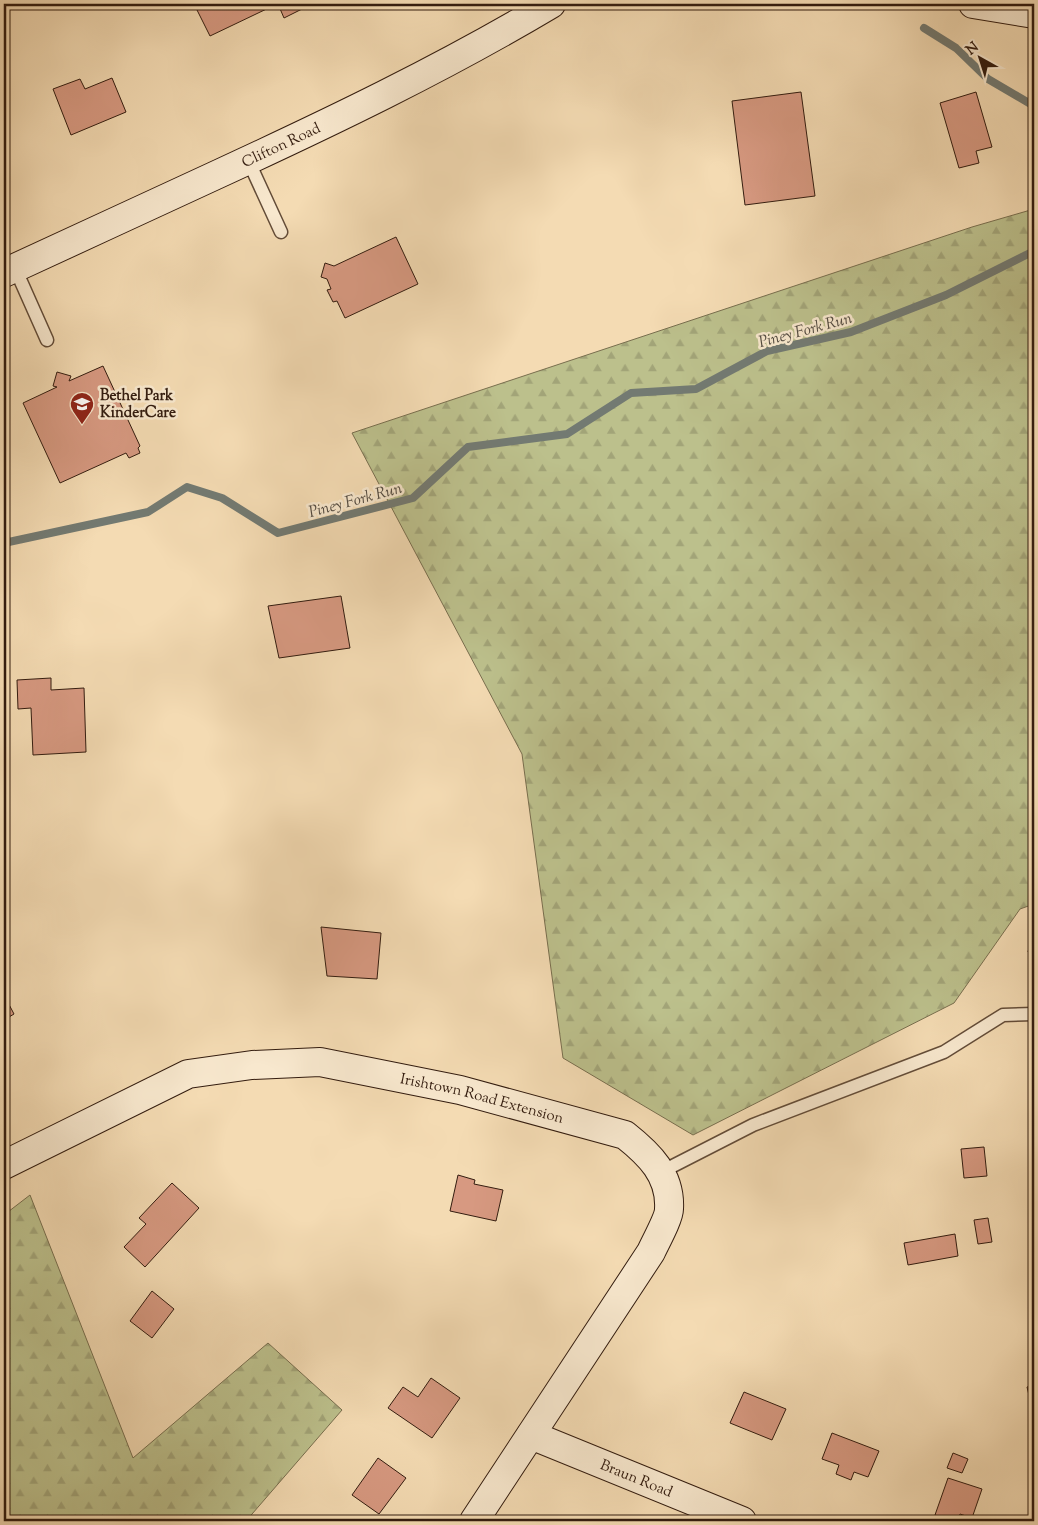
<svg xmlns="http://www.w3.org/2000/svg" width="1038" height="1525" font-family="'Sorts Mill Goudy',serif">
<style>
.forest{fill:url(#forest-firs);stroke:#786e4e}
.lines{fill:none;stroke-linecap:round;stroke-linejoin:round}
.stream{stroke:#737a72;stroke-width:8}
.building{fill:#d79981;stroke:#331c0f}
.lane-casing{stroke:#634c38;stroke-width:15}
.secondary-casing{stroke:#331c0f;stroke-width:30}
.lane{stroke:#f8e8ce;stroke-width:12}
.secondary{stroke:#f8e8ce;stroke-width:28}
.labels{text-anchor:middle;stroke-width:5;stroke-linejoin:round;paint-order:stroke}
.street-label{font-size:15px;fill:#331c0f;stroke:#f8e8ce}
.poi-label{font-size:15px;font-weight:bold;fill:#331c0f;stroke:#f8e8ce;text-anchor:start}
.water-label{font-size:16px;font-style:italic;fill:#534b41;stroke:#f8e8ce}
</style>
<defs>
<pattern id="forest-firs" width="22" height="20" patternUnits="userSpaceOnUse" patternTransform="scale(1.25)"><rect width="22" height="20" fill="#bcc08c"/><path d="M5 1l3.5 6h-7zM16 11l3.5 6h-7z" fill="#a2a478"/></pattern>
</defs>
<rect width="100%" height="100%" fill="#f4dbb3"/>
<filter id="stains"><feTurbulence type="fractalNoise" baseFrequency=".004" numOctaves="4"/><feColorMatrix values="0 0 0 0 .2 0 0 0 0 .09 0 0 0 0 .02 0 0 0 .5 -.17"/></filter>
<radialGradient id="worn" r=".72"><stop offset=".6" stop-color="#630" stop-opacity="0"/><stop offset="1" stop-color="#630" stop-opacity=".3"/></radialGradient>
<g class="forest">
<path d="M1034 209V904L1020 909 954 1003 693 1135 563 1058 522 754 352 433 972 227Z"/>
<path d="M30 1195 133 1458 268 1343 342 1410 246 1521H4V1215Z"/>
</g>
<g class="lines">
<g class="stream">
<path d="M924 28 956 48 988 79 1034 106"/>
<path d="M4 543 148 512 187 487 222 498 278 533 413 498 468 447 567 434 631 393 696 389 767 351 851 332 946 295 1034 251"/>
</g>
</g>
<g class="building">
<path d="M194 4H277L210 36Z"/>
<path d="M278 4H310V5L284 18Z"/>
<path d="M112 78 126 112 71 135 53 89 80 79 85 89Z"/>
<path d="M801 92 815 196 745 205 732 101Z"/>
<path d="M976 92 992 147 976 151 979 163 959 168 940 103Z"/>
<path d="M4 153 9 165 4 168Z"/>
<path d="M396 237 418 284 345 318 337 301 333 302 327 290 331 289 327 279 321 277 325 263 334 266Z"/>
<path d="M103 366 140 446 138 448 140 453 129 458 126 453 60 483 23 403 57 387 53 386 57 372 71 376 69 381Z"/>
<path d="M341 596 350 648 279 658 268 606Z"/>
<path d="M51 678V690L84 688 86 752 33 755 31 708 18 709 17 680Z"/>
<path d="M321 927 381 933 377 979 327 976Z"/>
<path d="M1033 931H1034V954L1028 952Z"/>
<path d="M4 995 14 1014 4 1020Z"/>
<path d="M984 1147 987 1176 964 1178 961 1149Z"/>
<path d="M458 1175 475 1180 474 1184 503 1190 496 1221 450 1211Z"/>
<path d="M172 1183 199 1208 145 1267 124 1247 146 1224 139 1218Z"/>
<path d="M988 1218 992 1242 978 1244 974 1220Z"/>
<path d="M955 1234 958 1256 908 1265 904 1243Z"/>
<path d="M152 1291 174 1309 152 1338 130 1321Z"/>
<path d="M431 1378 460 1398 432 1438 388 1408 403 1387 418 1397Z"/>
<path d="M1034 1385V1412H1033L1027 1387Z"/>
<path d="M744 1392 786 1409 772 1440 730 1423Z"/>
<path d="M832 1433 879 1451 868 1477 854 1472 851 1480 836 1474 839 1465 822 1459Z"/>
<path d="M953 1453 968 1459 962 1473 947 1468Z"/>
<path d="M378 1458 406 1478 379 1514 352 1495Z"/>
<path d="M948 1478 982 1489 972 1518 960 1514 957 1521H955L935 1515Z"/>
</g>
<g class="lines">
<g class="lane-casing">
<g id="lane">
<path d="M248 160 281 232"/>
<path d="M15 268 47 340"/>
<path d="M661 1172 753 1125 944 1052 1003 1015 1034 1014"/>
</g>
</g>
<g class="secondary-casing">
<g id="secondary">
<path d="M973 4 1034 14"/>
<path id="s1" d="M4 273C74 241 144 208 214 176 329 123 442 69 551 4"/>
<path id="s2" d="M4 1165 188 1074 252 1065 320 1062 460 1090 625 1135C649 1154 671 1175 669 1209 669 1218 655 1243 651 1252L474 1521"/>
<path id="s3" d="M531 1435 742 1521"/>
</g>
</g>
<use href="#lane" class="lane"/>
<use href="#secondary" class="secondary"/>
</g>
<defs>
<g id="school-pin" transform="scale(1.25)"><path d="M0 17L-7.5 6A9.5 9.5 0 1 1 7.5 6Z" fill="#8f2418" stroke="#f8e8ce"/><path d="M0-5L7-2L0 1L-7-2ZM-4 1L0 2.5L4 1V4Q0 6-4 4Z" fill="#fff"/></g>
</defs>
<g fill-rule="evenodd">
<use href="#school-pin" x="82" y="404"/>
</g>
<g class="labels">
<g class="street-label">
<text dy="5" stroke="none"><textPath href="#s1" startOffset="305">Clifton Road</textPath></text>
<text dy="5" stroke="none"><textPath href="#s2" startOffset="504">Irishtown Road Extension</textPath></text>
<text dy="5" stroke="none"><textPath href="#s3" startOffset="114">Braun Road</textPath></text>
</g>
<g class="poi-label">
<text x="100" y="400">Bethel Park<tspan x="100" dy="17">KinderCare</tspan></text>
</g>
<g class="water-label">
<text transform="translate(805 329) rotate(-15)" y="6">Piney Fork Run</text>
<text transform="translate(355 499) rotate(-15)" y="6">Piney Fork Run</text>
</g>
</g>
<rect width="1038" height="1525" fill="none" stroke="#f4dbb3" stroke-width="20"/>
<rect x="5" y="5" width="1028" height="1515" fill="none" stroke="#331c0f" stroke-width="2.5"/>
<rect x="10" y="10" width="1018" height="1505" fill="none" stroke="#331c0f"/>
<g transform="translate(980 58) rotate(321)" stroke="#f8e8ce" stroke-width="4" paint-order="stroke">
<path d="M0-4L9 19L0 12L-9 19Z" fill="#331c0f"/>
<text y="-8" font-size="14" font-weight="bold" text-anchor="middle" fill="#331c0f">N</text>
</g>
<rect width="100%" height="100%" filter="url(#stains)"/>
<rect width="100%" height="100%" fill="url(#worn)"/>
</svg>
